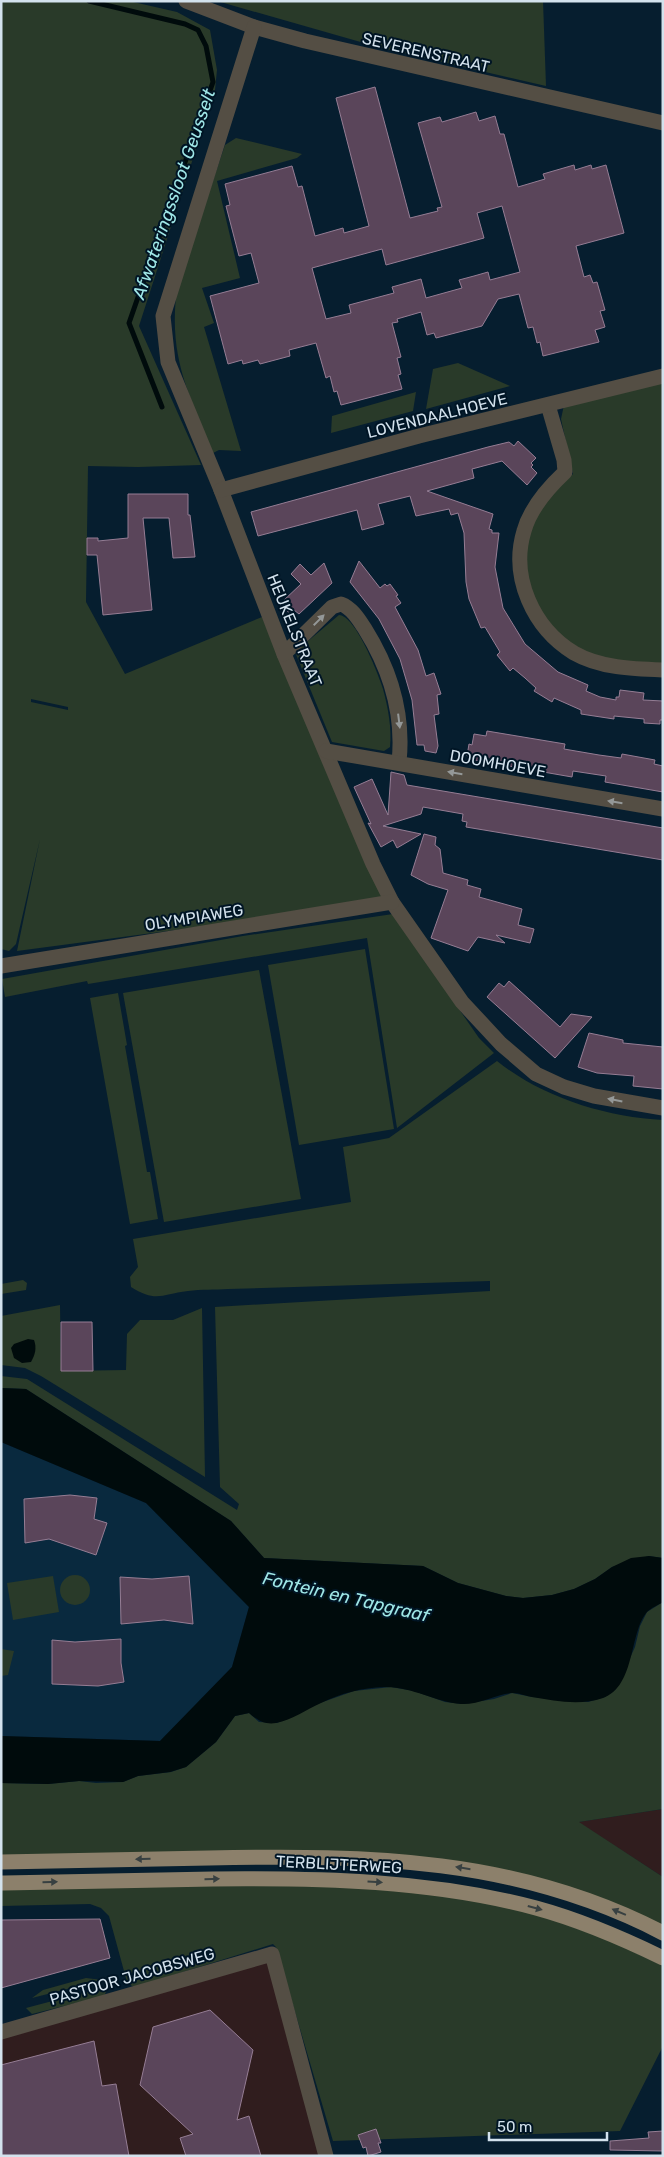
<svg xmlns="http://www.w3.org/2000/svg" width="664" height="2157" font-family="Rubik,sans-serif">
<style>
.built{fill:#09293e}
.industrial{fill:#301d1e}
.green{fill:#293a29;fill-rule:evenodd}
.water{fill:#000b0c}
.lines{fill:none;stroke-linecap:round;stroke-linejoin:round}
.stream{stroke:#000b0c;stroke-width:5}
.building{fill:#5a455a;stroke:#957d94;fill-rule:evenodd}
.minor{stroke:#544e44;stroke-width:15}
.major{stroke:#8c806b;stroke-width:15}
.oneway{fill:#949898}
.oneway2{fill:#384041}
.labels{text-anchor:middle;stroke-width:4;stroke-linejoin:round;paint-order:stroke}
.street-label{font-size:16px;fill:#d3e2ed;stroke:#001525}
.water-label{font-size:18px;font-style:italic;fill:#9fe7e7;stroke:#001525}
</style>
<rect width="100%" height="100%" fill="#061e2f"/>
<path class="built" d="M1 1442 146 1503 249 1607 232 1667 160 1741 1 1736Z"/>
<g class="industrial">
<path d="M663 1809V1877L578 1822Z"/>
<path d="M269 1960 321 2156H1V2037Z"/>
</g>
<g class="green">
<path d="M1 1H129L177 12 210 30 217 70 215 90 139 326 201 465 138 467 88 466 86 602 125 674 262 617 382 898 228 923 17 951 40 839 16 944 9 951 1 949ZM31 699 68 707V710L31 702Z"/>
<path d="M217 1H543L546 86 378 47Z"/>
<path d="M236 138 302 154 297 158 217 181 240 278 202 288 214 323 204 327 241 451 219 450 213 453C188 391 168 357 177 288L225 145Z"/>
<path d="M458 363 510 386 426 409 433 369Z"/>
<path d="M663 379V665C640 663 608 663 587 654 535 630 509 565 536 513 545 497 559 485 573 474L561 419 564 405Z"/>
<path d="M416 392 413 411 331 433 332 416Z"/>
<path d="M339 615C356 616 378 674 383 689 388 707 392 729 390 747L384 751 332 742 295 652Z"/>
<path d="M393 914 479 1038 494 1053 397 1128 367 938 88 984 87 981 5 997 2 979 243 936Z"/>
<path d="M365 949 394 1129 299 1145 268 965Z"/>
<path d="M259 970 301 1199 164 1222 123 993Z"/>
<path d="M118 993 127 1045 125 1046 147 1172H150L158 1219 130 1224 90 998Z"/>
<path d="M497 1061C542 1097 605 1117 663 1120V1558L649 1556 612 1567 595 1579 574 1589 552 1595 523 1598 506 1596 458 1583 423 1566 264 1558 231 1521 26 1389 1 1388V1376L27 1379 237 1510 239 1504 220 1487 215 1307 490 1291V1281L228 1289C215 1290 201 1289 188 1291 161 1294 157 1303 131 1287L130 1277 138 1267 133 1239 351 1202 343 1147 389 1138Z"/>
<path d="M23 1280 27 1283 26 1290 1 1294V1284Z"/>
<path d="M60 1305 61 1371 126 1370 127 1334 140 1320H173L202 1308 205 1477 41 1376 25 1368 1 1365V1316Z"/>
<circle cx="75" cy="1590" r="15"/>
<path d="M53 1576 59 1612 13 1620 7 1583Z"/>
<path d="M663 1602V1809L579 1822 663 1877V1928L488 1868 1 1856V1783L48 1784 79 1781 96 1783 123 1782 138 1776 171 1772 186 1767 216 1742 235 1716 249 1713 259 1722 277 1723 320 1703 354 1691 391 1687 414 1691 445 1702 463 1704 494 1699 512 1693 532 1697 588 1702 605 1697 616 1689 635 1647 640 1626 647 1612Z"/>
<path d="M1 1649 14 1651 8 1675 1 1676Z"/>
<path d="M255 1885 356 1887 441 1894 532 1912 611 1941 663 1966V2046L620 2131 333 2141 276 1947 273 1944 138 1986H132L127 1982 109 1916 101 1908 90 1904 1 1906V1889Z"/>
<path d="M86 1978 102 1980 32 1998 43 1990Z"/>
<path d="M109 1986 104 1996 32 2014 26 2008Z"/>
</g>
<g class="water">
<path d="M28 1339 34 1340C37 1348 35 1355 31 1362L22 1363 14 1358 11 1348 14 1344Z"/>
<path d="M1 1388 26 1389 231 1521 264 1558 423 1566 458 1583 506 1596 523 1598 552 1595 574 1589 595 1579 612 1567 631 1558 649 1556 663 1558V1602C658 1605 651 1608 647 1612 629 1632 636 1686 603 1698 580 1706 555 1701 532 1697 526 1696 519 1693 513 1693 499 1693 479 1705 461 1704 435 1702 411 1686 384 1687 362 1688 341 1693 321 1703 307 1709 292 1720 276 1723 265 1725 257 1720 249 1713L235 1716 216 1742 186 1767 170 1772 138 1776 123 1782 79 1781 48 1784 1 1783V1736L160 1741 232 1667 249 1607 146 1503 1 1442Z"/>
</g>
<g class="lines">
<path class="stream" d="M89 1 185 24 198 30 206 46 213 82 129 323 162 407"/>
</g>
<g class="building">
<path d="M375 87 410 218 438 211 437 208 442 207 418 123 440 117 442 122 476 112 479 121 495 116 500 134H504L518 187 545 179 543 174 574 165 575 170 591 165 592 169 606 165 624 233 576 246 584 277 590 275 593 283 597 282 605 310 600 311 605 327 595 330 599 342 543 356 540 342 537 343 533 327 528 328 519 294 498 299 482 326 436 338 434 333 427 335 421 312 397 319 398 322 392 323 401 357 397 358 401 374 398 375 402 389 341 405 337 391 334 392 330 376 326 378 316 343 289 350 290 356 260 364 258 360 243 364 242 360 228 364 210 296 259 283 251 253 239 256 226 206 230 205 225 184 292 166 298 187 302 186 315 236 343 228 344 233 369 226 336 98ZM502 206 520 272 490 280 488 272 474 276 459 280 462 288 426 298 421 279 392 287 394 293 349 305 351 313 326 319 312 268 382 249 386 265 484 238 477 213Z"/>
<path d="M518 441 536 458 531 463 533 465 531 467 537 473 527 485 502 461 472 469 474 478 427 491 493 514 489 529 492 530V533H499L495 567 503 608 525 644 558 672 588 685 586 691 600 697 616 700V697H619L620 690 644 693 643 700 663 701V720H660V724L644 723V719L614 716V719L581 714V710L554 698 552 702 534 691 536 688 525 678 513 668 510 671 497 655 500 652 485 627 481 628 469 599 466 582 464 533 458 513 451 515 449 509 416 516 410 496 378 504 384 524 362 530 357 510 258 536 251 512 488 447 509 442 514 446Z"/>
<path d="M128 494H188V515H190L195 557 173 558 169 518H143L152 610 103 615 97 555H87V538H98V541L128 538Z"/>
<path d="M359 561 380 588 385 584 387 586 390 584 398 595 396 596 401 603 395 607 418 650 426 676 434 673 441 694 437 695 439 714 434 715 438 746 436 753 425 751 424 745H417L412 700 400 659 379 619 350 582Z"/>
<path d="M324 563 332 583 299 614 294 610 288 612 283 601 301 584 291 574 300 564 311 575Z"/>
<path d="M487 731 565 744 564 749 599 755 621 758 622 754 655 760 654 764 663 766V792L605 782 606 776 573 771 572 777 469 759 470 757 467 756 469 744 472 745 474 734 486 736Z"/>
<path d="M391 772 404 775 407 785 663 828V860L466 827 467 822 462 821 463 814 423 807 421 814 383 826 421 834 397 848 393 840 381 847 368 823 371 824 354 787 372 779 388 815Z"/>
<path d="M424 834 436 837 435 845 440 849 443 873 468 880 467 885 481 889 479 897 522 909 518 925 534 929 530 943 496 935 505 943 478 937 468 951 431 938 448 890 428 884 411 875Z"/>
<path d="M509 981 560 1027 571 1014 592 1017 555 1058 487 997 499 983 504 987Z"/>
<path d="M589 1033 623 1040V1043L663 1047V1089L633 1086 634 1076 597 1073 578 1067Z"/>
<path d="M61 1322H92L93 1371H61Z"/>
<path d="M70 1495 97 1498 94 1519 107 1523 96 1555 49 1539 25 1543 24 1499Z"/>
<path d="M189 1576 193 1624 164 1620 121 1624 120 1577 152 1579Z"/>
<path d="M121 1639V1663L124 1682 98 1686 52 1684V1640L75 1642Z"/>
<path d="M100 1919 110 1958 1 1988V1920Z"/>
<path d="M210 2010 253 2050 237 2120 249 2116 261 2156H186L180 2138 193 2134 140 2085 153 2027Z"/>
<path d="M94 2041 102 2086 116 2084 129 2156H1V2065Z"/>
<path d="M376 2129 381 2143H378L381 2152 368 2156 366 2147 363 2148 358 2135Z"/>
<path d="M663 2131V2151L610 2150V2141L649 2138 648 2132Z"/>
</g>
<g class="lines">
<g class="minor">
<path d="M186 1 254 27 305 41 663 123"/>
<path d="M254 27 163 316 168 362 221 490 284 654 373 864 392 902 462 1002 501 1044 536 1074 564 1087 594 1096 663 1108"/>
<path d="M548 405 564 460 565 472C549 487 530 509 524 531 510 577 533 628 574 653 600 668 633 669 663 670"/>
<path d="M221 490 419 436 663 376"/>
<path d="M284 654 332 607 341 604C352 608 359 620 365 629 390 669 404 715 399 762"/>
<path d="M326 751 663 809"/>
<path d="M1 966 392 902"/>
<path d="M1 2032 272 1954 326 2156"/>
</g>
<g class="major">
<path d="M1 1862C71 1861 140 1859 209 1858 369 1855 517 1857 663 1933"/>
<path d="M1 1883C72 1882 143 1880 213 1879 322 1878 431 1880 536 1908 580 1920 622 1938 663 1958"/>
</g>
</g>
<defs><path id="oneway-solid" d="M-6-.8H1V-3.2L6.5 0L1 3.2V.8H-6Z" transform="scale(1.25)"/></defs>
<g class="oneway">
<use href="#oneway-solid" transform="translate(319 620) rotate(-45)"/>
<use href="#oneway-solid" transform="translate(399 721) rotate(83)"/>
<use href="#oneway-solid" transform="translate(455 773) rotate(-170)"/>
<use href="#oneway-solid" transform="translate(615 802) rotate(-171)"/>
<use href="#oneway-solid" transform="translate(615 1100) rotate(-169)"/>
</g>
<g class="oneway2">
<use href="#oneway-solid" transform="translate(143 1859) rotate(179)"/>
<use href="#oneway-solid" transform="translate(463 1868) rotate(-171)"/>
<use href="#oneway-solid" transform="translate(212 1879) rotate(-1)"/>
<use href="#oneway-solid" transform="translate(50 1882) rotate(-1)"/>
<use href="#oneway-solid" transform="translate(375 1882) rotate(4)"/>
<use href="#oneway-solid" transform="translate(535 1908) rotate(15)"/>
<use href="#oneway-solid" transform="translate(619 1912) rotate(-157)"/>
</g>
<g class="labels">
<g class="street-label">
<text transform="translate(426 52) rotate(13)" y="6">SEVERENSTRAAT</text>
<text transform="translate(437 415) rotate(-14)" y="6">LOVENDAALHOEVE</text>
<text transform="translate(295 630) rotate(68)" y="6">HEUKELSTRAAT</text>
<text transform="translate(498 763) rotate(10)" y="6">DOOMHOEVE</text>
<text transform="translate(194 917) rotate(-9)" y="6">OLYMPIAWEG</text>
<text transform="translate(339 1864) rotate(3)" y="6">TERBLIJTERWEG</text>
<text transform="translate(132 1976) rotate(-16)" y="6">PASTOOR JACOBSWEG</text>
</g>
<g class="water-label">
<text transform="translate(174 194) rotate(-71)" y="6">Afwateringssloot Geusselt</text>
<text transform="translate(346 1597) rotate(13)" y="6">Fontein en Tapgraaf</text>
</g>
</g>
<rect width="664" height="2157" fill="none" stroke="#d3e2ed" stroke-width="5"/>
<path d="M489 2132v8h118v-8" fill="none" stroke="#d3e2ed" stroke-width="2.5"/>
<text x="497" y="2132" font-size="15" fill="#d3e2ed" stroke="#001525" stroke-width="4" paint-order="stroke">50 m</text>
</svg>
